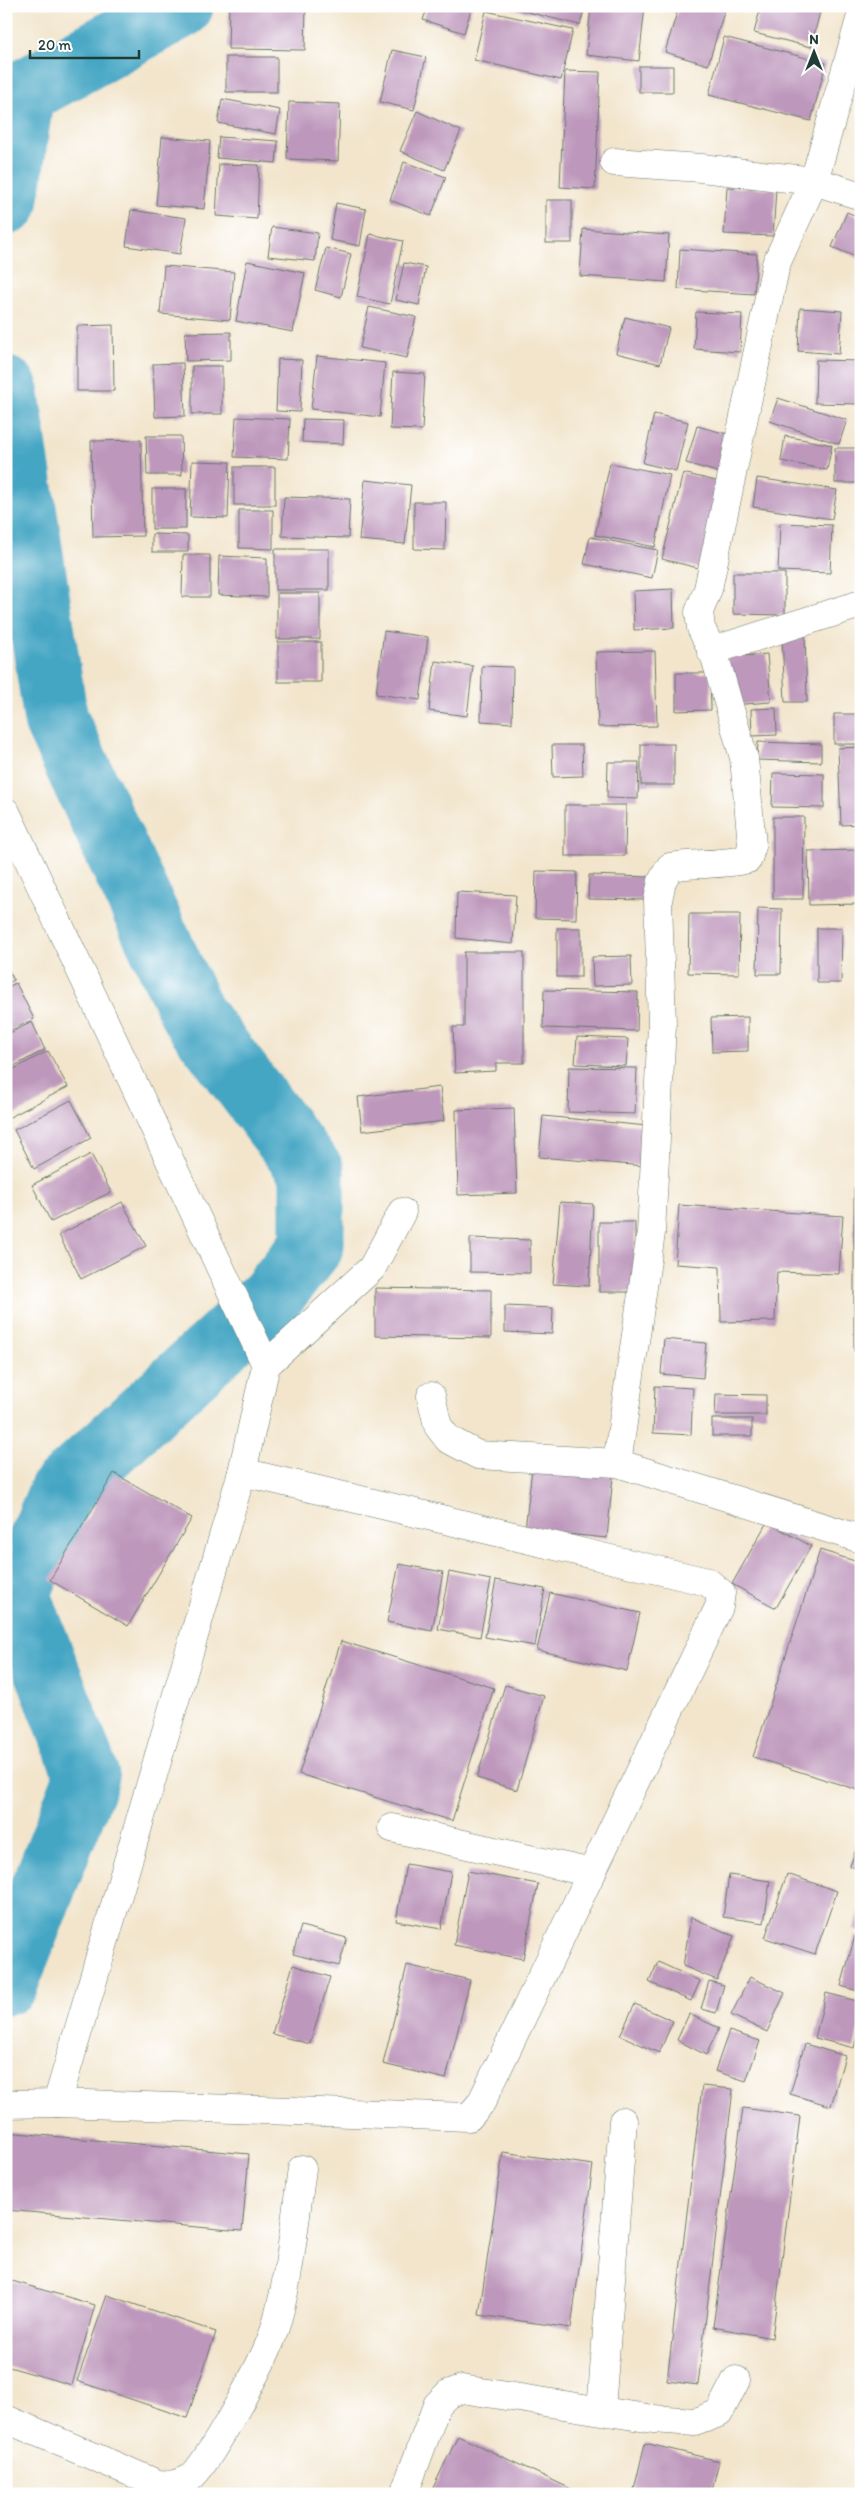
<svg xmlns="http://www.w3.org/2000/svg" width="867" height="2500" font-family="Itim,sans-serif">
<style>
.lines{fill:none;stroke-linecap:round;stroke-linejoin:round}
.river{stroke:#45a6c4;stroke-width:65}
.building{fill:#bd97bc}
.minor-casing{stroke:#697869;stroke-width:29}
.minor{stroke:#fff;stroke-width:28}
</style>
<rect width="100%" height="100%" fill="#fff"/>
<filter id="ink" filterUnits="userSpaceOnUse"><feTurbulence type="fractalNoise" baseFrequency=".02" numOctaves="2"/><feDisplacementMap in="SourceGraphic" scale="10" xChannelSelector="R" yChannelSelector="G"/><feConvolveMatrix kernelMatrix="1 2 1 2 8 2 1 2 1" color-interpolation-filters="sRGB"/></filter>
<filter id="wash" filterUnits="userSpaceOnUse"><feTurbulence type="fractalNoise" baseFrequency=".0096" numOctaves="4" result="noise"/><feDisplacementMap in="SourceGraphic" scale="20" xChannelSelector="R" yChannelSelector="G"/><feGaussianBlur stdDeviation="1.12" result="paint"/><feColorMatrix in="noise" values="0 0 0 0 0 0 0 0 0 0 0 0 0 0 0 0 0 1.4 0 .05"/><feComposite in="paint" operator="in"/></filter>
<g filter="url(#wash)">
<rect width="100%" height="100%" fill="#f2e5cc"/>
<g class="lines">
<g class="river">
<path d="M6 203 22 93 181 6"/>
<path d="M6 389 56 720 193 1015 312 1172V1245L271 1297 61 1491 18 1594 87 1776 6 1983"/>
</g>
</g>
<g id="blocks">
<g class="building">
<path d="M229 6H306L305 50 228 49Z"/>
<path d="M428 6H472L464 33 423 20Z"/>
<path d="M503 6H585L580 25Z"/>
<path d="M591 6H645L639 61 586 55Z"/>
<path d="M679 6H717L725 9 708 65 665 52Z"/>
<path d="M761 6 821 8 811 47 754 33Z"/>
<path d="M486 11 573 30 561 80 474 60Z"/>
<path d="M724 37 826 63 811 121 709 95Z"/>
<path d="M392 50 426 57 414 110 380 102Z"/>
<rect x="226" y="57" width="51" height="35"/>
<rect x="639" y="66" width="34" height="26"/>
<path d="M565 71 600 72 595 189 560 187Z"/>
<path d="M222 99 280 110 276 134 218 123Z"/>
<path d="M289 102 340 104 338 161 287 159Z"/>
<path d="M417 111 461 131 444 170 400 151Z"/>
<path d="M162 137 210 141 204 209 156 205Z"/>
<path d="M219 137 278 141 276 163 217 158Z"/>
<path d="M404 162 446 177 431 216 390 200Z"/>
<path d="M219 164 259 165 257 219 216 216Z"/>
<path d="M727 187 776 189 773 236 724 234Z"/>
<rect x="546" y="200" width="26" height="43"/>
<path d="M336 203 366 209 360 246 330 240Z"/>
<path d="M131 210 186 218 180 254 126 246Z"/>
<path d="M847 212 861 218V259L832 247Z"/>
<path d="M272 227 318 233 315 261 268 256Z"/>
<path d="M583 229 669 235 666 282 580 276Z"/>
<path d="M370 234 403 241 390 304 357 297Z"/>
<path d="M326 248 351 254 341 297 315 290Z"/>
<path d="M680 249 757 254 754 294 678 289Z"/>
<path d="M247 261 305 273 293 332 236 321Z"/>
<path d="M404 263 426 267 419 305 396 300Z"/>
<path d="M164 266 234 272 230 320 160 314Z"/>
<path d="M369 307 416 317 407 358 360 348Z"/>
<path d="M800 308 842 311 839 354 798 351Z"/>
<path d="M696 312 742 314 740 352 694 349Z"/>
<path d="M625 317 669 328 660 364 616 353Z"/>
<path d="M113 325 114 391H77V326Z"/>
<path d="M231 332V360L186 361 185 333Z"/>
<path d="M317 356 385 363 380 417 311 409Z"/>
<path d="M278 359 302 360 300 412 276 411Z"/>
<path d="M816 360 860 361 859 404 815 403Z"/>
<path d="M183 363 185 416 155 417 153 364Z"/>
<rect x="192" y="366" width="30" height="48"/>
<path d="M393 372 425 374 422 430 390 429Z"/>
<path d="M778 398 847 420 839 444 770 421Z"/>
<path d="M654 414 688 422 676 471 643 463Z"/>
<path d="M236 417 290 419 288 459 234 457Z"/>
<path d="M303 419 344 420 343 444 302 442Z"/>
<path d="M697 426 735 436 724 474 686 463Z"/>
<path d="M146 436H181L182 475H147Z"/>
<path d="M785 436 832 445 827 470 781 461Z"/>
<path d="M141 440 143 536 93 537 91 441Z"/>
<rect x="835" y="448" width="22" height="35"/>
<path d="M192 461 230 462 228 518 190 517Z"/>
<path d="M610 463 670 475 655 547 595 535Z"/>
<rect x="234" y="467" width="41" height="38"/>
<path d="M683 473 728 484 706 570 662 559Z"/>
<path d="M757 478 837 490 832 519 753 507Z"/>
<path d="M365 480 411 485 405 544 359 540Z"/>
<rect x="152" y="489" width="34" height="40"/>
<path d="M284 497 350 499 348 538 282 536Z"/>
<path d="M414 502H446L445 550 414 549Z"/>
<path d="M239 510H273V549L239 548Z"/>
<path d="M780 523 832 525 830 573 778 571Z"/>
<path d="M152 534 188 535V552H152Z"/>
<path d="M590 537 658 550 652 578 584 564Z"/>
<rect x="275" y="549" width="54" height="41"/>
<path d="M183 555H210V597H182Z"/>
<path d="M219 556 267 558V597L218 595Z"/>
<path d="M733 573H785V615L733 614Z"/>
<path d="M673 589 674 628 634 630 633 591Z"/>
<rect x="277" y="593" width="43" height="46"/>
<path d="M384 631 428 637 420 700 376 694Z"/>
<path d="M805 634 807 702H785L782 635Z"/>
<rect x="278" y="642" width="43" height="40"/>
<path d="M655 651 657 726 598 727 596 652Z"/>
<path d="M767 654 771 702 731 705 727 657Z"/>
<path d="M435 661 473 666 467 716 429 711Z"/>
<path d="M482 666 513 667 512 723 481 721Z"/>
<path d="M676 673H710L711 710 676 711Z"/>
<path d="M776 708 777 735 752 736 751 709Z"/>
<rect x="834" y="714" width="27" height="30"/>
<path d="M758 742 821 744V762L757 760Z"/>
<rect x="641" y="744" width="33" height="41"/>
<path d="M552 745H582L583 776 553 777Z"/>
<path d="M861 747V824L841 825 838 748Z"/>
<path d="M608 762H639L638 799 607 798Z"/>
<path d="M773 773 824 774V808L772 807Z"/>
<path d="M565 805H626L625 856H565Z"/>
<path d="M773 817H804L803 899H773Z"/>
<path d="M861 850V904L809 905 808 851Z"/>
<path d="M536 871 577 872 576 919 535 918Z"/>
<path d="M589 875 649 877V900L588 899Z"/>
<path d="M457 892 516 895 513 944 456 938Z"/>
<path d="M758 908 782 909 781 974H757Z"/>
<path d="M689 914H740L739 974 688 973Z"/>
<rect x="557" y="928" width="24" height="49"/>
<path d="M817 928H842L841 983H817Z"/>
<path d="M464 952H524V1063H496V1071L455 1073 453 1027H464Z"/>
<path d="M631 956 632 985 593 986 592 957Z"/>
<path d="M6 966 14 980 6 984Z"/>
<path d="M16 983 34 1019 6 1033V988Z"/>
<path d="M544 990 638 992 637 1031 543 1028Z"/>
<path d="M748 1017V1051L712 1052 711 1018Z"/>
<path d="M32 1022 45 1050 6 1070V1035Z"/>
<path d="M577 1037 628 1039 626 1066 575 1064Z"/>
<path d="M48 1051 68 1087 8 1118 6 1115V1073Z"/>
<path d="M569 1067 637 1068 635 1114 568 1112Z"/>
<path d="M440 1087 444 1121 362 1131 358 1097Z"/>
<path d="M71 1100 91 1138 34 1169 14 1130Z"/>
<path d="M514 1108 517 1193 458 1195 456 1110Z"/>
<path d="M543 1116 647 1126 644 1166 539 1157Z"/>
<path d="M91 1154 111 1192 51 1222 32 1185Z"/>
<rect x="854" y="1188" width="7" height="163"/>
<path d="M122 1202 146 1246 81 1279 59 1235Z"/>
<path d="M560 1202 593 1204 589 1286 553 1284Z"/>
<path d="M679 1205 843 1216 839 1274 777 1272 775 1321 721 1322 720 1267 675 1264Z"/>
<rect x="599" y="1222" width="36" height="70"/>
<path d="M470 1238 530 1240V1273L470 1272Z"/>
<path d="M375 1288 491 1290V1338L375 1336Z"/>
<path d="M505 1306 553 1308 552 1334 505 1332Z"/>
<path d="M664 1339 706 1343 703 1378 661 1374Z"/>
<path d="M655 1386 693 1388 691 1435 653 1433Z"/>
<path d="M716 1394 766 1395V1415H715Z"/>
<rect x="712" y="1419" width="40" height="17"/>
<path d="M532 1468 613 1476 607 1538 525 1530Z"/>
<path d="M114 1473 192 1518 128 1626 50 1580Z"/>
<path d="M767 1522 811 1546 776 1608 732 1584Z"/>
<path d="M820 1550 861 1563V1791L753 1757Z"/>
<path d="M399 1564 443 1572 432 1631 387 1622Z"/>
<path d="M449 1572 491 1580 480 1637 438 1629Z"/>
<path d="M496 1580 545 1589 535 1646 485 1637Z"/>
<path d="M550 1593 640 1613 627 1671 537 1650Z"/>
<path d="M341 1641 494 1688 452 1821 299 1774Z"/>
<path d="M505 1685 544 1696 517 1790 477 1778Z"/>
<path d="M861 1835V1870L850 1866Z"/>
<path d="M406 1864 451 1872 441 1929 396 1921Z"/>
<path d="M468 1871 538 1884 523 1959 454 1945Z"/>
<path d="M787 1874 837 1891 815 1954 765 1938Z"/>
<path d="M729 1875 770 1881 764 1923 723 1917Z"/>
<path d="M860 1905H861V1931L854 1929Z"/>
<path d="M691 1917 734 1936 717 1980 683 1966Z"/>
<path d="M301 1926 347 1938 339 1966 293 1954Z"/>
<path d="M855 1936 861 1938V1992L841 1986Z"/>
<path d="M658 1962 700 1981 691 2001 649 1982Z"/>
<path d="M293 1965 330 1977 310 2044 272 2034Z"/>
<path d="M407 1965 470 1980 446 2079 383 2064Z"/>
<path d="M750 1977 785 1993 767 2032 731 2015Z"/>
<path d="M709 1981 724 1985 716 2013 701 2009Z"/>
<path d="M826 1993 861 2002V2019L854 2048 815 2038Z"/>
<path d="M635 2004 673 2021 659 2053 620 2035Z"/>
<path d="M689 2014 719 2028 706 2055 677 2040Z"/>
<path d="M729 2031 760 2041 746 2081 715 2071Z"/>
<path d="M805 2044 845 2056 831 2106 790 2094Z"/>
<path d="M702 2086 733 2089 698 2385 667 2381Z"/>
<path d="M743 2108 800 2116 772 2338 713 2327Z"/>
<path d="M6 2132 249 2154 242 2231 6 2210Z"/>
<path d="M503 2152 593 2165 571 2328 479 2315Z"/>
<path d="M12 2281 95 2305 72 2385 6 2366V2302Z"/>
<path d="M107 2295 216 2332 187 2418 77 2381Z"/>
<path d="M458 2436 582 2494H430Z"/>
<path d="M645 2443 719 2461 711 2494H633Z"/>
</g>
</g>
</g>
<g filter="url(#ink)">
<use href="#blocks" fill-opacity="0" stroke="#697869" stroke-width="1"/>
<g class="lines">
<g class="minor-casing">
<g id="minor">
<path d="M614 162 701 168 814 181 861 196"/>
<path d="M711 651 861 604"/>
<path d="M6 812 266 1365 242 1472 57 2103 6 2104"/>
<path d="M266 1365 372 1268 402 1212"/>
<path d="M431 1396 438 1426 448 1439 478 1455 617 1463 861 1539"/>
<path d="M617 1463 651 1233 662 1025 658 900 662 881 670 867C695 862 722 866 748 859L752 845 744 758 715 657 701 628 699 612 708 589 776 264 814 181 861 16"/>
<path d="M392 1828 592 1873"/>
<path d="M57 2103 469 2117 481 2103 719 1607 721 1593 708 1582 242 1472"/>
<path d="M601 2410 623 2121"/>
<path d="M6 2419 158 2484C170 2485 180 2485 190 2478 207 2467 264 2360 272 2337 290 2284 294 2224 302 2169"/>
<path d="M404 2494 437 2405 448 2394 462 2389 653 2419 695 2422 719 2413 736 2380"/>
</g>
</g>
<use href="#minor" class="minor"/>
</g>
</g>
<rect width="867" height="2500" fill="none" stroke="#fff" stroke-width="25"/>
<g transform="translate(814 52)" stroke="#ffffff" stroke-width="4" paint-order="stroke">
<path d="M0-4L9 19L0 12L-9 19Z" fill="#1f3d34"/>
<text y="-8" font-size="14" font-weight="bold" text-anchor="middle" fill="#1f3d34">N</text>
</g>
<path d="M30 50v8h109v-8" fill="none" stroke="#1f3d34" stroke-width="2.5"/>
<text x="38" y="50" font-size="15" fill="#1f3d34" stroke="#ffffff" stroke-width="4" paint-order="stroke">20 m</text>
</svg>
